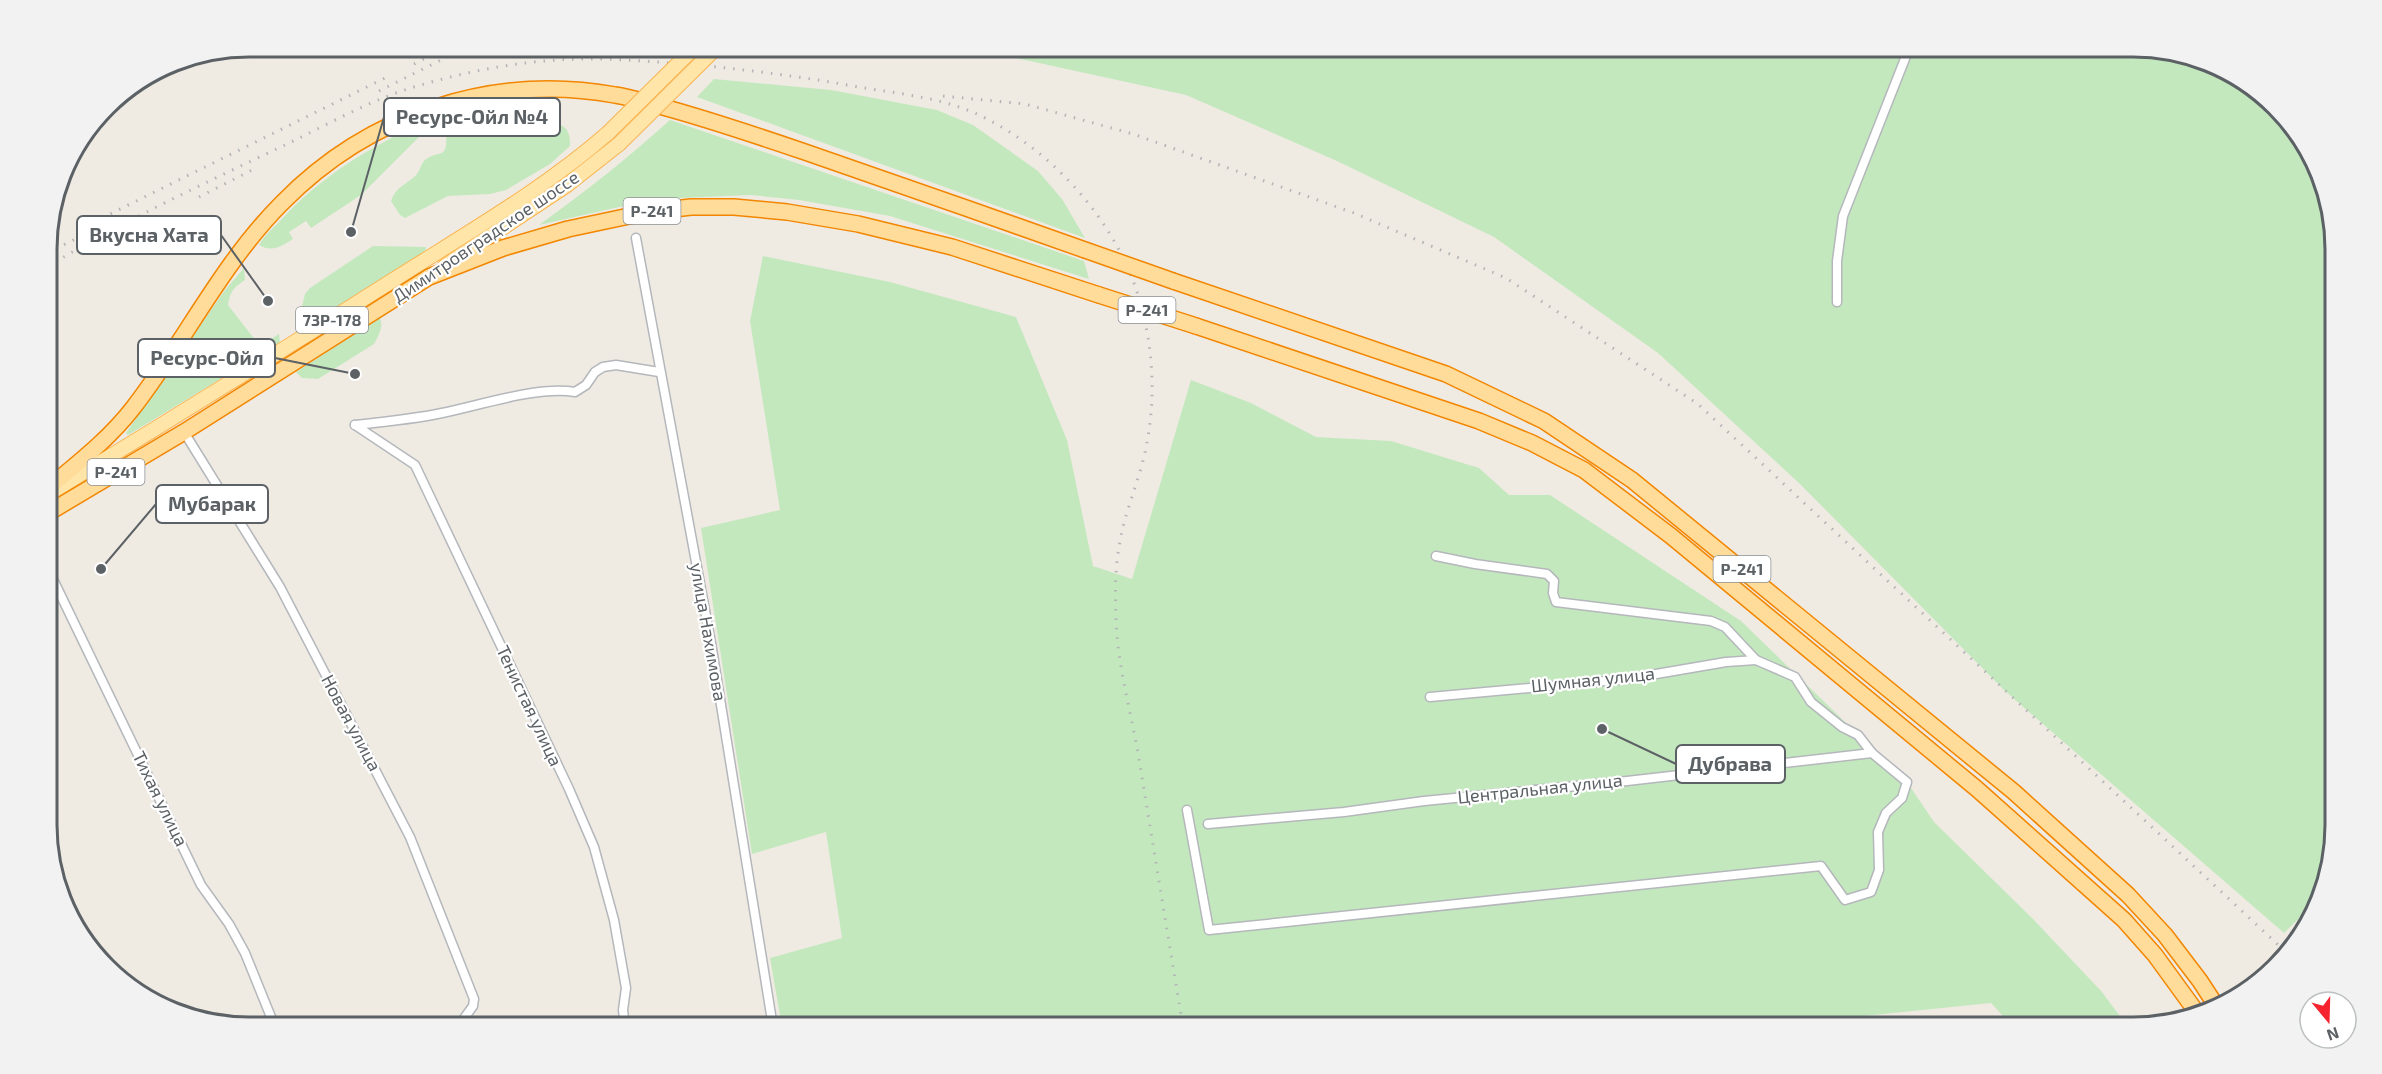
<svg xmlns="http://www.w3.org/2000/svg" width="2382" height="1074" font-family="'Exo 2',sans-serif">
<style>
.green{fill:#c4e8be}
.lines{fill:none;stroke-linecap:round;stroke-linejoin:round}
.minor-casing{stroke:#b4b7bb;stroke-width:11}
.primary-casing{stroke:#fbb451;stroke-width:16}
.trunk-casing{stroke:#f28600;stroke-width:18}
.minor{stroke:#fff;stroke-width:8}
.primary{stroke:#ffe5a8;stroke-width:14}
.trunk{stroke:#ffdc99;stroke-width:15}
.rail{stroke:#b3b4b5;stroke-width:3;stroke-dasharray:1.5 8;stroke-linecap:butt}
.primary-bridge-casing{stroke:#fbb451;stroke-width:16;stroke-linecap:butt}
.trunk-bridge-casing{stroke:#f28600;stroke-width:18;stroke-linecap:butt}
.primary-bridge{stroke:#ffe5a8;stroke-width:14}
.trunk-bridge{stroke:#ffdc99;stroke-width:15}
.labels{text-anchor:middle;stroke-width:4.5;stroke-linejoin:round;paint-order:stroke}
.shield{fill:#fff;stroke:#8c9093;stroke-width:1.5}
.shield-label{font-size:16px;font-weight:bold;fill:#5b6165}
.street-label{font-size:18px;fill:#5b6165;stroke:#fff}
.rim{fill:none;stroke:#5b6165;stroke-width:3}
.leader{fill:none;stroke:#5b6165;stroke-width:2}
.callout-dot{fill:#5b6165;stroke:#fff;stroke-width:2}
.callout{fill:#fff;stroke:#5b6165;stroke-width:2}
.callout-label{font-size:20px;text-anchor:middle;font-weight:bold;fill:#5b6165}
</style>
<rect width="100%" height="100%" fill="#efebe3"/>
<g class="green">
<path d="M2133 46 2210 62 2293 125 2334 223 2335 825 2321 897 2284 933 2005 691 1800 484 1658 353 1494 237 1337 161 1186 95 965 47Z"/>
<path d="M714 79 831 90 937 110 973 125 1038 171 1062 199 1085 238 697 97Z"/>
<path d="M670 120 1084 261 1089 279 890 216 799 200 751 195 655 199 539 225C585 192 628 158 670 120Z"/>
<path d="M424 122 426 125 425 131 361 195 311 228 306 221 289 232 293 239C282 246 272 253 259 245 264 236 273 228 280 221 321 176 370 147 424 122Z"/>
<path d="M539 123C557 123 571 122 570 146L550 164 506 190 490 194 448 196 405 218 400 215 391 201C397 185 407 185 417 174 420 170 421 164 424 161 437 149 448 161 446 136L450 133H461L464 137H469Z"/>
<path d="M373 246 426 247 425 253 301 330 297 328 305 294 310 288Z"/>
<path d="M763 256 890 282 1016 317 1067 440 1093 566 1132 579 1191 380 1251 403 1316 437 1391 441 1479 468 1509 495H1550L1741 621 1907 782 1934 822 2033 919 2102 992 2128 1027H2013L1991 1003 1756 1027H782L770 958 842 938 826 832 752 854 701 528 780 510 750 321Z"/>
<path d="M244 268 245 280C234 287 230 291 228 305L260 346 279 334 280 343 128 435 126 433 225 290Z"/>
<path d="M380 318C384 326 378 337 374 344L318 379 302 378 296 372Z"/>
</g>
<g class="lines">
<g class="minor-casing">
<g id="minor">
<path d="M636 238 711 643 773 1027"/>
<path d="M1837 302V261L1843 216 1910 46"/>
<path d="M355 425 415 465 569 789 594 847 614 920 626 988 623 1010 625 1027"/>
<path d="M355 425C384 422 414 419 442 413 481 405 537 386 575 392L586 385 595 372 603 367 616 365 659 372"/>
<path d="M184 432 280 587 410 837 474 999 473 1006 460 1024 461 1027"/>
<path d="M48 569 201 885 229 924 245 953 275 1027"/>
<path d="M1430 697 1627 679 1726 662 1756 660"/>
<path d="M1187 810 1209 930 1821 866 1845 900 1871 892 1879 870 1878 832 1886 813 1902 798 1907 782 1872 753 1858 735 1842 727 1811 702 1795 677 1756 660 1725 627 1711 621 1556 602 1553 593 1554 581 1547 574 1475 564 1436 556"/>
<path d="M1208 824 1344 812 1424 801 1627 781 1872 753"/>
</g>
</g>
<g class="primary-casing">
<g id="primary">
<path d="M445 266 567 185 619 144"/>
<path d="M50 493C167 422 283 350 398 277 469 232 544 189 608 133"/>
</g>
</g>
<g class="trunk-casing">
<g id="trunk">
<path d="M1173 281 1446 374 1544 421 1632 480 2014 792 2128 895 2165 935 2200 981 2215 1004"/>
<path d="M1196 326 1479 421 1532 443 1584 470 1671 536 1977 789 2124 920 2155 955 2195 1010"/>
<path d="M48 488C78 463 109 439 133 408 185 341 222 263 282 203 369 114 493 73 615 95 631 97 647 103 663 107 711 120 758 136 805 152 898 184 992 217 1085 250"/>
<path d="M48 513 184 432 429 277 503 248 568 229 648 212 691 207H734L787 212 858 224 952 247 1099 295"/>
</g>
</g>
<use href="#minor" class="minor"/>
<use href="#primary" class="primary"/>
<use href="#trunk" class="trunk"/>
<g class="rail">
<path d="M414 64 449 46"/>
<path d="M379 91 469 46"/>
<path d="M943 96 1025 104 1133 134 1354 213 1506 278 1698 404 2288 954"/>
<path d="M199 197 258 167"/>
<path d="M102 218 387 77"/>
<path d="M47 253 114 220"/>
<path d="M47 267C123 221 205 183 285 145 329 124 373 98 421 85 465 72 511 63 557 60 600 57 643 61 686 64 742 69 797 76 853 86 898 94 946 97 987 119 1053 153 1110 216 1135 286 1152 336 1157 390 1147 442 1141 478 1124 512 1119 547 1115 569 1115 594 1116 617 1117 663 1130 708 1138 753 1153 845 1168 936 1183 1027"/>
</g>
<g class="primary-bridge-casing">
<g id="primary-bridge">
<path d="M608 133 696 46"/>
<path d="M619 144 718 46"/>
</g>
</g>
<g class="trunk-bridge-casing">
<g id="trunk-bridge">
<path d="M1085 250 1173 281"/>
<path d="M1099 295 1196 326"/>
</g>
</g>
<use href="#primary-bridge" class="primary-bridge"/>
<use href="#trunk-bridge" class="trunk-bridge"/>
</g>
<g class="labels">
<g class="shield">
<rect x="623.5" y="198" width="57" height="26" rx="4.5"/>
<rect x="1118.5" y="297" width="57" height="26" rx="4.5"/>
<rect x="296" y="307" width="72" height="26" rx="4.5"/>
<rect x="87.5" y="459" width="57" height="26" rx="4.5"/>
<rect x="1713.5" y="556" width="57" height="26" rx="4.5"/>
</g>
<g class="shield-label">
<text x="652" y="217">Р-241</text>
<text x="1147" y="316">Р-241</text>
<text x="332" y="326">73Р-178</text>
<text x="116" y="478">Р-241</text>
<text x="1742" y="575">Р-241</text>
</g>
<g class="street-label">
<text transform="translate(486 237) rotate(-34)" y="6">Димитровградское шоссе</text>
<text transform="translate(708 632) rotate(80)" y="6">улица Нахимова</text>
<text transform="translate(1593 680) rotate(-6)" y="6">Шумная улица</text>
<text transform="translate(529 706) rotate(65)" y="6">Тенистая улица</text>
<text transform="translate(351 723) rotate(62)" y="6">Новая улица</text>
<text transform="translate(1540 789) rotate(-6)" y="6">Центральная улица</text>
<text transform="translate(160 799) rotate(64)" y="6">Тихая улица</text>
</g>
</g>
<path d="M0 0H2382V1074H0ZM249 57H2133A192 192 0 0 1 2325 249V825A192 192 0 0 1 2133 1017H249A192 192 0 0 1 57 825V249A192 192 0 0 1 249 57Z" fill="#f2f2f3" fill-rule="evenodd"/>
<path class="rim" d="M249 57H2133A192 192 0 0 1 2325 249V825A192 192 0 0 1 2133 1017H249A192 192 0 0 1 57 825V249A192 192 0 0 1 249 57Z"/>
<path class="leader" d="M351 232L384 117M268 301L221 235M355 374L275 358M101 569L156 504M1602 729L1676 764"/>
<g class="callout-dot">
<circle cx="351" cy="232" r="6"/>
<circle cx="268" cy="301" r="6"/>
<circle cx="355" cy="374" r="6"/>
<circle cx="101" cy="569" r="6"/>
<circle cx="1602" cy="729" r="6"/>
</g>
<g class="callout">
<rect x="384" y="98" width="176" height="38" rx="6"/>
<rect x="77" y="216" width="144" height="38" rx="6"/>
<rect x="138" y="339" width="137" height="38" rx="6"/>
<rect x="156" y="485" width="112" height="38" rx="6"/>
<rect x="1676" y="745" width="109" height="38" rx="6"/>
</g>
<g class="callout-label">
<text x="472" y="124">Ресурс-Ойл №4</text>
<text x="149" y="242">Вкусна Хата</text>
<text x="207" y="365">Ресурс-Ойл</text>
<text x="212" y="511">Мубарак</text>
<text x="1730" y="771">Дубрава</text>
</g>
<g transform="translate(2328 1020) rotate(161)"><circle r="28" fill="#ffffff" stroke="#bdc0c1" stroke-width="1.5"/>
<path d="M0-4.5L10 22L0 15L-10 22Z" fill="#f5242f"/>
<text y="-9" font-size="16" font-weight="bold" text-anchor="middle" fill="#5b6165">N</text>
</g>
</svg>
